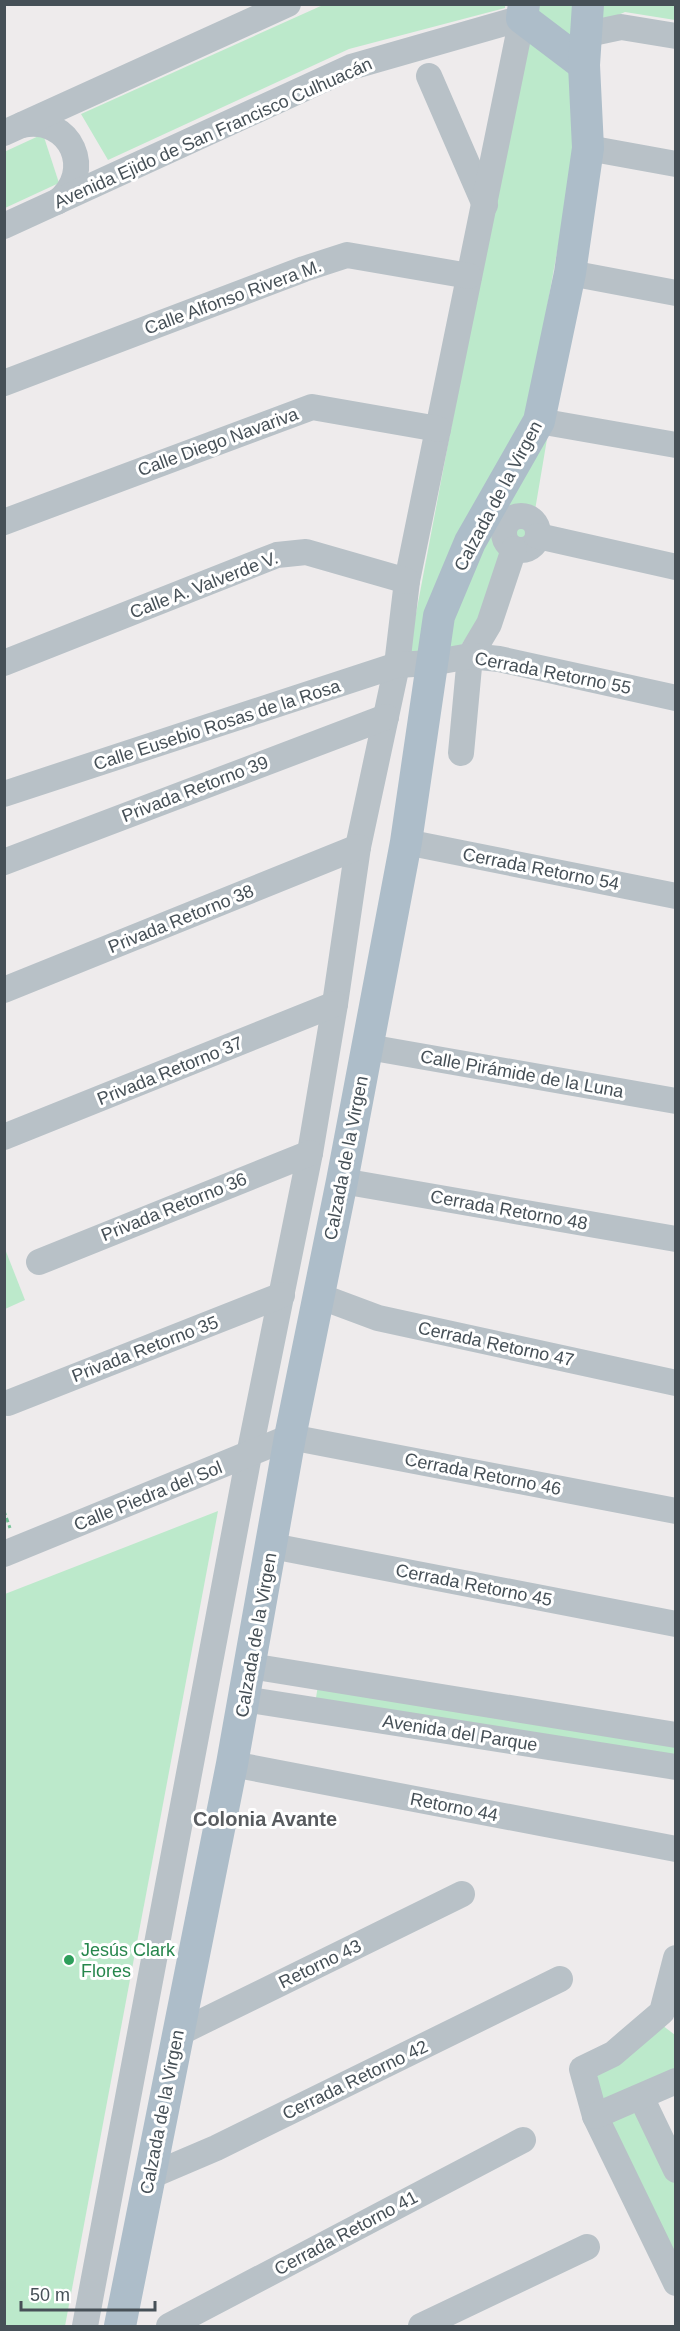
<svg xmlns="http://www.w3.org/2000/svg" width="680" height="2331" font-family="Arial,sans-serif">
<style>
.green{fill:#bce9cb}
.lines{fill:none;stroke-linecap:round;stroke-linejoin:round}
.path{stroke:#78c499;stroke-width:3;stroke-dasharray:4.5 3;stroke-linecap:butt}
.minor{stroke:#b8c1c7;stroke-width:26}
.major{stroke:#adbdc9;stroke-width:32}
.leisure-dot{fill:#2e9e5b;stroke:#fff;stroke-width:2}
.labels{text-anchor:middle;stroke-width:6;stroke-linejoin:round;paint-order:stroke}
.street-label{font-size:18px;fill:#465057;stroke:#fff}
.leisure-label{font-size:18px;fill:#27864d;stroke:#fff;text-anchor:start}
.neighbourhood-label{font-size:20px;font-weight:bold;fill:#595c60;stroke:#fff}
</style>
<rect width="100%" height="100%" fill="#eeebec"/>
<g class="green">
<path d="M323 5H505V8L349 49 108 160 81 114Z"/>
<path d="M536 5H573L572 38 536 10Z"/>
<path d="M602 5H675V20L625 12 602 22Z"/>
<path d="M525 37 572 71 574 159 527 417 421 664 407 661Z"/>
<path d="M43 134 59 183 5 208 4 152Z"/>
<path d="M541 439H547L531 534 496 567 482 616 454 655 440 656 468 567Z"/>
<path d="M5 1249 25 1300 5 1309H4Z"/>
<path d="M218 1511 65 2326H5V1594Z"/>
<path d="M318 1685 675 1744V1758L316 1698Z"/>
<path d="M662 2025 675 2035V2073L600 2105 590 2071Z"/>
<path d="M639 2102 675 2180V2274L603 2119Z"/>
</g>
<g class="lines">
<path class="path" d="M4 1511 10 1528"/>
<g class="minor">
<path d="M588 34 621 27 676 36"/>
<path d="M429 76 485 205"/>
<path d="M22 125C71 115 96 172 57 202"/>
<path d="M4 133 288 4"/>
<path d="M588 148 676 164"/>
<path d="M4 226 351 67 522 18 407 581 397 665 358 847 335 1004 310 1153 249 1455 85 2326"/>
<path d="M570 273 676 293"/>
<path d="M4 383 304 269 347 255 469 276"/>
<path d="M539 421 676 445"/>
<circle cx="521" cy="533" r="17"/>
<path d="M4 522 312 407 438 429"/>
<path d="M538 536 676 567"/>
<path d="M4 663 277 555 306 552 407 581"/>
<path d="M461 753 470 656 489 624 514 549"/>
<path d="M4 794 397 665 431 663 470 656 499 659 676 698"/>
<path d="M406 842 676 896"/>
<path d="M4 862 386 717"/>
<path d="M4 990 358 847"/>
<path d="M368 1047 676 1101"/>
<path d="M4 1137 335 1004"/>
<path d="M342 1181 676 1239"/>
<path d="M39 1262 310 1153"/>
<path d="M319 1296 378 1318 676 1383"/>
<path d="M8 1403 282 1295"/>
<path d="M272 1546 676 1624"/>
<path d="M4 1554 290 1437 676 1511"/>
<path d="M250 1666 676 1735"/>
<path d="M244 1699 676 1767"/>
<path d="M232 1764 676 1849"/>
<path d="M676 1958 662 2012 613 2054 582 2069 595 2116 676 2283"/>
<path d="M177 2034 462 1894"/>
<path d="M641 2097 676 2170"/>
<path d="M595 2116 676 2081"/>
<path d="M148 2177 216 2148 560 1979"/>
<path d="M169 2326 523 2140"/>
<path d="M421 2326 587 2247"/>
</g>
<g class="major">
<path d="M524 4 522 18 584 65"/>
<path d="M120 2326 232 1764 290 1437 342 1181 406 842 439 616 470 542 539 421 570 273 588 148 584 65 588 4"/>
</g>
</g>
<circle class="leisure-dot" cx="69" cy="1960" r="6"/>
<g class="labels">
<g class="street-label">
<text transform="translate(213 133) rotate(-24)" y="6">Avenida Ejido de San Francisco Culhuacán</text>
<text transform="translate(233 297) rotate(-20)" y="6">Calle Alfonso Rivera M.</text>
<text transform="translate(218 442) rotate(-20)" y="6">Calle Diego Navariva</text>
<text transform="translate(498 496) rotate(-62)" y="6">Calzada de la Virgen</text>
<text transform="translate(204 585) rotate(-21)" y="6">Calle A. Valverde V.</text>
<text transform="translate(553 673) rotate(11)" y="6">Cerrada Retorno 55</text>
<text transform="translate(217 725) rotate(-18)" y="6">Calle Eusebio Rosas de la Rosa</text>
<text transform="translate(195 789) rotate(-21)" y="6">Privada Retorno 39</text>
<text transform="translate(541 869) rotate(11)" y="6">Cerrada Retorno 54</text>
<text transform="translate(181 919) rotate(-22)" y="6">Privada Retorno 38</text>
<text transform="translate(170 1071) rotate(-22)" y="6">Privada Retorno 37</text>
<text transform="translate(522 1074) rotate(10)" y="6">Calle Pirámide de la Luna</text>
<text transform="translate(346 1158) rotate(-79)" y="6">Calzada de la Virgen</text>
<text transform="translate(174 1207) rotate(-22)" y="6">Privada Retorno 36</text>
<text transform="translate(509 1210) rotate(10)" y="6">Cerrada Retorno 48</text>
<text transform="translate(496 1344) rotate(12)" y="6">Cerrada Retorno 47</text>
<text transform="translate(145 1349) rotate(-21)" y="6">Privada Retorno 35</text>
<text transform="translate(483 1474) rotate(11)" y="6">Cerrada Retorno 46</text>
<text transform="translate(148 1496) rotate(-22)" y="6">Calle Piedra del Sol</text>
<text transform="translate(474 1585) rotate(11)" y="6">Cerrada Retorno 45</text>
<text transform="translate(256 1635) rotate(-80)" y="6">Calzada de la Virgen</text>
<text transform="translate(460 1733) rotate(9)" y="6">Avenida del Parque</text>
<text transform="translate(454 1807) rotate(11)" y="6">Retorno 44</text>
<text transform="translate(320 1964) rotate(-26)" y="6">Retorno 43</text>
<text transform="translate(355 2080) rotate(-26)" y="6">Cerrada Retorno 42</text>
<text transform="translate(162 2112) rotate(-79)" y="6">Calzada de la Virgen</text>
<text transform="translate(346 2233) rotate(-28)" y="6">Cerrada Retorno 41</text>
</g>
<g class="leisure-label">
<text x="81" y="1956">Jesús Clark<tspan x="81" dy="21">Flores</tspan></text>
</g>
<g class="neighbourhood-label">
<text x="265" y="1826">Colonia Avante</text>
</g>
</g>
<rect width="680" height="2331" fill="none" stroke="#465057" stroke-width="12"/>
<path d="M21 2301v9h134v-9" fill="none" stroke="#465057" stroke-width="3"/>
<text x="30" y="2301" font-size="18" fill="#465057" stroke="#ffffff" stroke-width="4.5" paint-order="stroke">50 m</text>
</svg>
